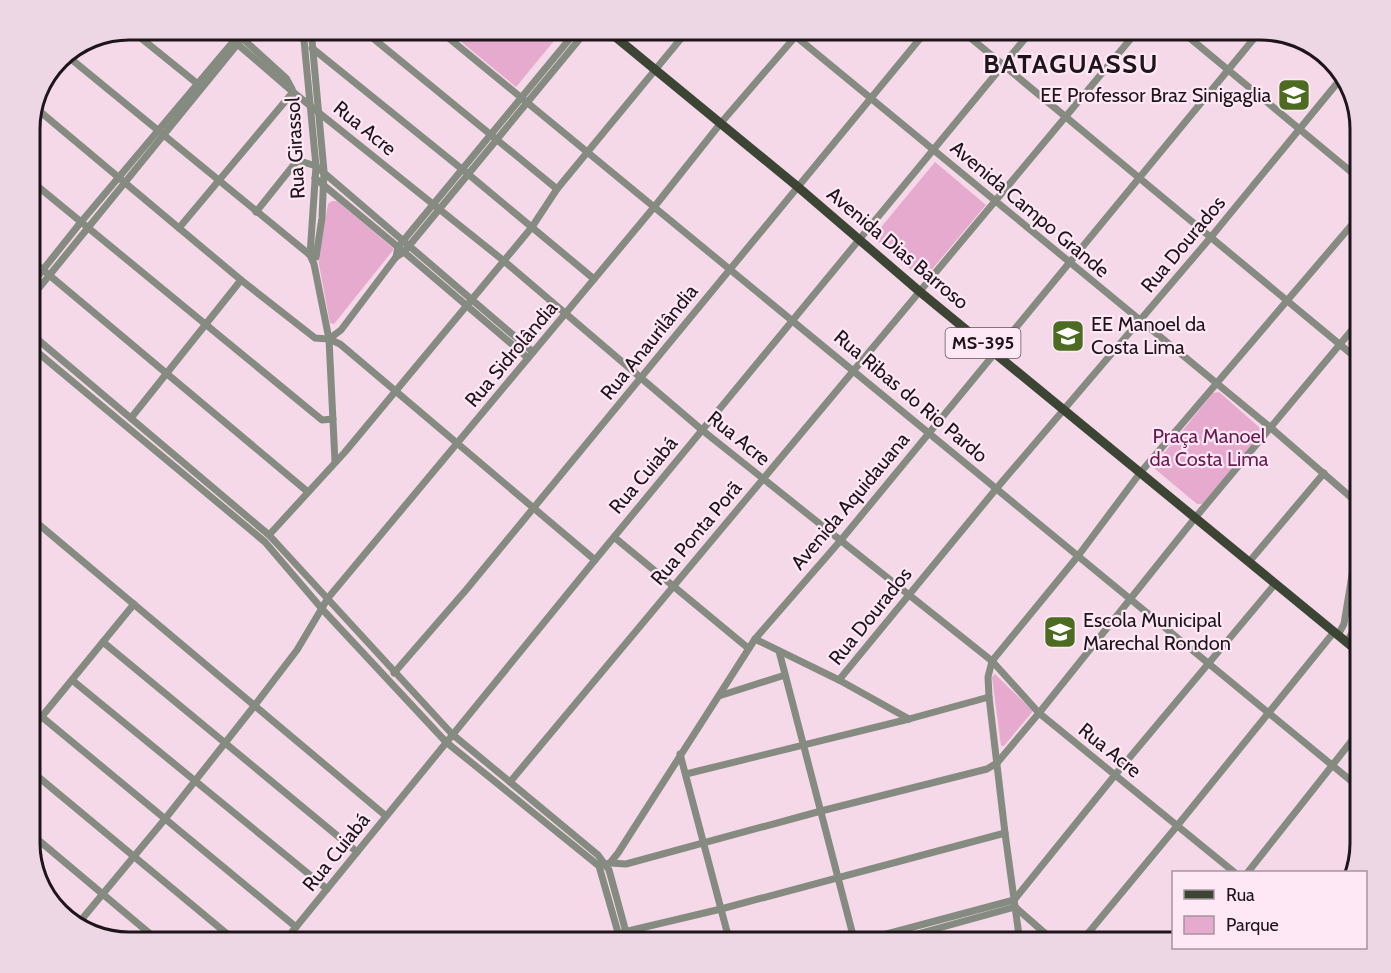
<svg xmlns="http://www.w3.org/2000/svg" width="1391" height="973" font-family="Cabin,sans-serif">
<style>
.green{fill:#e6aacf}
.lines{fill:none;stroke-linecap:round;stroke-linejoin:round}
.minor{stroke:#868b81;stroke-width:7}
.major{stroke:#3c4533;stroke-width:9}
.labels{text-anchor:middle;stroke-width:4.5;stroke-linejoin:round;paint-order:stroke}
.shield{fill:#ffe8f5;stroke:#62545c;stroke-width:1.5}
.shield-label{font-size:18px;font-weight:bold;fill:#1e151b}
.poi-label{font-size:20px;fill:#1e151b;stroke:#ffe8f5;text-anchor:start}
.street-label{font-size:20px;fill:#1e151b;stroke:#ffe8f5}
.park-label{font-size:20px;fill:#691b52;stroke:#ffe8f5}
.district-label{font-size:26px;font-weight:bold;letter-spacing:1.5px;fill:#1e151b;stroke:#ffe8f5}
.rim{fill:none;stroke:#1e151b;stroke-width:3}
</style>
<rect width="100%" height="100%" fill="#f5d9e9"/>
<g class="green">
<path d="M447 30H563L516 87Z"/>
<path d="M935 162 986 205 923 280 873 237Z"/>
<path d="M332 201H337L394 249 334 324 330 323 318 259 328 204Z"/>
<path d="M1219 392 1259 427 1262 433 1202 504H1197L1154 468 1155 464 1213 393Z"/>
<path d="M995 674 1033 711 1004 746H1001L992 677Z"/>
</g>
<g class="lines">
<g class="minor">
<path d="M131 30 199 85"/>
<path d="M221 30 293 92 504 261 702 430 992 661 1039 713 1234 872"/>
<path d="M233 30 286 78 292 89"/>
<path d="M303 30 316 166 310 255 314 264 329 339 335 462"/>
<path d="M311 30 324 171 322 218 316 257"/>
<path d="M363 30 557 189"/>
<path d="M439 30 1361 789"/>
<path d="M788 30 1271 428 1361 506"/>
<path d="M961 30 1361 362"/>
<path d="M1180 30 1361 180"/>
<path d="M312 48 468 174 594 279"/>
<path d="M65 54 310 255H316"/>
<path d="M37 109 241 280 315 338 329 339 340 344 595 560"/>
<path d="M315 178 404 252 528 358"/>
<path d="M30 180 322 420 333 419"/>
<path d="M256 212 296 162 300 161 316 166 533 352"/>
<path d="M179 228 293 92"/>
<path d="M396 257 398 247 403 241 577 30"/>
<path d="M30 259 308 492"/>
<path d="M30 286 81 222 243 30"/>
<path d="M30 299 249 30"/>
<path d="M30 333 269 535 452 734 598 855 609 870 629 943"/>
<path d="M329 339 341 330 396 257 404 252 587 30"/>
<path d="M30 346 265 542 323 610 446 742 599 866 621 943"/>
<path d="M131 418 241 280"/>
<path d="M30 517 386 816"/>
<path d="M269 535 345 452 532 227 557 189 688 30"/>
<path d="M614 537 748 648"/>
<path d="M1249 562 1324 473"/>
<path d="M1352 578 1361 579"/>
<path d="M1338 635 1344 624 1361 520"/>
<path d="M755 639 839 680 909 719"/>
<path d="M103 642 357 852"/>
<path d="M1347 642 1354 629 1361 585"/>
<path d="M779 651 855 943"/>
<path d="M394 673 466 590 927 30"/>
<path d="M72 680 327 889"/>
<path d="M839 680 996 489 1211 237 1343 76"/>
<path d="M719 696 785 675"/>
<path d="M42 717 296 927"/>
<path d="M30 731 134 604"/>
<path d="M680 754 730 943"/>
<path d="M30 770 238 943"/>
<path d="M686 774 909 719 989 697"/>
<path d="M510 782 1138 30"/>
<path d="M30 833 161 943"/>
<path d="M610 863 626 864 821 811 987 769 997 763 1039 713 1195 518 1361 319"/>
<path d="M599 866 610 863 618 853 755 639 841 540 1261 30"/>
<path d="M1248 872 1361 729"/>
<path d="M77 925 165 819 255 705 297 650 328 598 655 206 720 124 801 30"/>
<path d="M624 932 721 909 1005 833"/>
<path d="M283 943 595 560 1032 30"/>
<path d="M853 943 1014 900 1115 775 1275 584"/>
<path d="M885 943 1015 907 1056 943"/>
<path d="M1020 943 1005 833 989 697 988 677 992 661 1078 556 1140 473 1361 214"/>
<path d="M1080 943 1177 826 1334 632"/>
</g>
<path class="major" d="M607 30 798 187 919 291 1361 654"/>
</g>
<defs>
<g id="school-square" transform="scale(1.725)"><rect x="-9" y="-9" width="18" height="18" rx="4" fill="#4d6c22" stroke="#ffe8f5"/><path d="M0-5L7-2L0 1L-7-2ZM-4 1L0 2.5L4 1V4Q0 6-4 4Z" fill="#fff"/></g>
</defs>
<g fill-rule="evenodd">
<use href="#school-square" x="1294" y="95"/>
<use href="#school-square" x="1068" y="336"/>
<use href="#school-square" x="1060" y="632"/>
</g>
<g class="labels">
<rect class="shield" x="945.5" y="328" width="75" height="30" rx="4.5"/>
<g class="shield-label">
<text x="983" y="349">MS-395</text>
</g>
<g class="poi-label">
<text x="1271" y="102" text-anchor="end">EE Professor Braz Sinigaglia</text>
<text x="1091" y="331">EE Manoel da<tspan x="1091" dy="23">Costa Lima</tspan></text>
<text x="1083" y="627">Escola Municipal<tspan x="1083" dy="23">Marechal Rondon</tspan></text>
</g>
<g class="street-label">
<text transform="translate(365 128) rotate(39)" y="7">Rua Acre</text>
<text transform="translate(295 148) rotate(-93)" y="7">Rua Girassol</text>
<text transform="translate(1030 209) rotate(40)" y="7">Avenida Campo Grande</text>
<text transform="translate(1183 244) rotate(-50)" y="7">Rua Dourados</text>
<text transform="translate(898 248) rotate(40)" y="7">Avenida Dias Barroso</text>
<text transform="translate(649 342) rotate(-51)" y="7">Rua Anaurilândia</text>
<text transform="translate(511 354) rotate(-50)" y="7">Rua Sidrolândia</text>
<text transform="translate(911 396) rotate(40)" y="7">Rua Ribas do Rio Pardo</text>
<text transform="translate(739 438) rotate(39)" y="7">Rua Acre</text>
<text transform="translate(643 475) rotate(-50)" y="7">Rua Cuiabá</text>
<text transform="translate(850 501) rotate(-50)" y="7">Avenida Aquidauana</text>
<text transform="translate(696 533) rotate(-50)" y="7">Rua Ponta Porã</text>
<text transform="translate(870 616) rotate(-51)" y="7">Rua Dourados</text>
<text transform="translate(1110 750) rotate(39)" y="7">Rua Acre</text>
<text transform="translate(336 852) rotate(-51)" y="7">Rua Cuiabá</text>
</g>
<g class="park-label">
<text x="1209" y="443">Praça Manoel<tspan x="1209" dy="23">da Costa Lima</tspan></text>
</g>
<g class="district-label">
<text x="1071" y="73">BATAGUASSU</text>
</g>
</g>
<path d="M0 0H1391V973H0ZM129 40H1261A89 89 0 0 1 1350 129V843A89 89 0 0 1 1261 932H129A89 89 0 0 1 40 843V129A89 89 0 0 1 129 40Z" fill="#edd7e4" fill-rule="evenodd"/>
<path class="rim" d="M129 40H1261A89 89 0 0 1 1350 129V843A89 89 0 0 1 1261 932H129A89 89 0 0 1 40 843V129A89 89 0 0 1 129 40Z"/>
<rect x="1172" y="871" width="195" height="78" fill="#ffe8f5" stroke="#a5949e" stroke-width="1.5"/>
<rect x="1184" y="890" width="30" height="9" fill="#3c4533" stroke="#a5949e" stroke-width="1.5"/>
<text x="1226" y="901" font-size="18" fill="#1e151b">Rua</text>
<rect x="1184" y="916" width="30" height="18" fill="#e6aacf" stroke="#a5949e" stroke-width="1.5"/>
<text x="1226" y="931" font-size="18" fill="#1e151b">Parque</text>
</svg>
